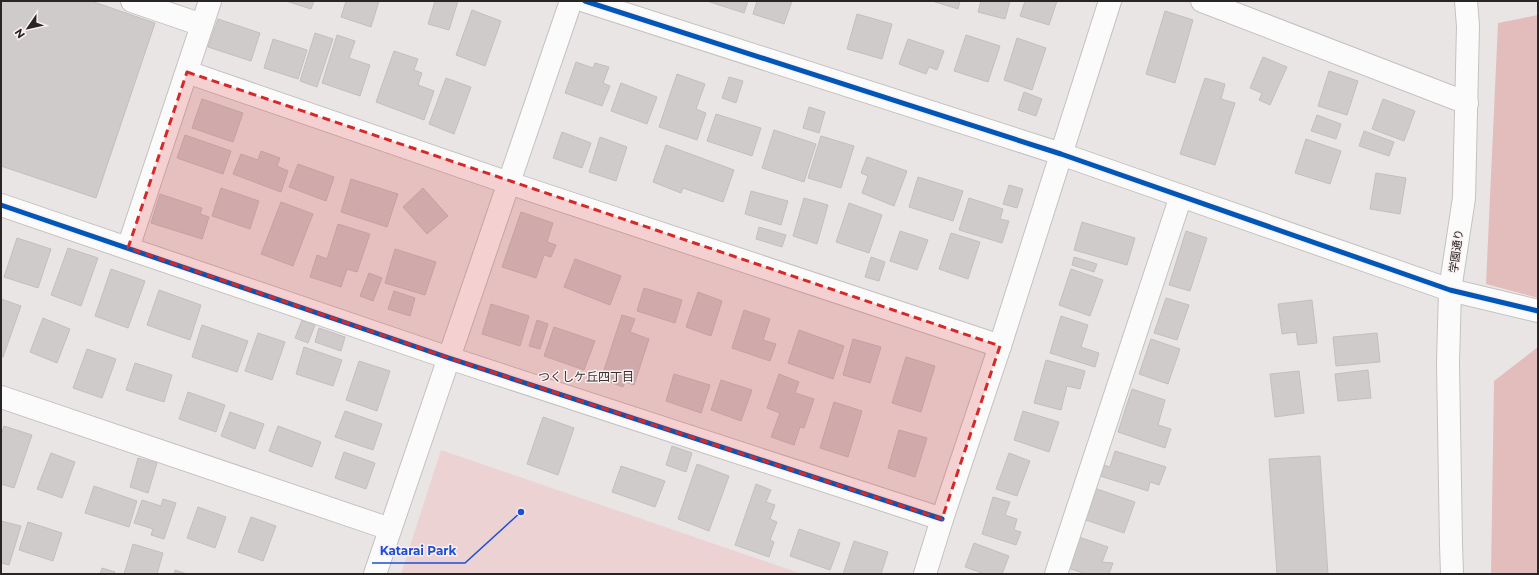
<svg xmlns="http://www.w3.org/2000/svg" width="1539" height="575" font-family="Montserrat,'Noto Sans JP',sans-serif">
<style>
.green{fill:#ecd2d2}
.forest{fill:#e3bdbc}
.building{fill:#cfcbcb;stroke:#c3bfbf}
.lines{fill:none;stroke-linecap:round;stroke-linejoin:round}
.minor-casing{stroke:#c5c1c1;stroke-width:24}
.minor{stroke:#fcfbfb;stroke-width:22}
.cycleway-casing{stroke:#faf1f0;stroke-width:8}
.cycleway{stroke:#0057b8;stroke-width:5}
.marked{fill:#d62828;fill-opacity:0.2;stroke:#d62828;stroke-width:3;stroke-dasharray:8 5;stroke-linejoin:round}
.labels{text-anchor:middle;stroke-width:3;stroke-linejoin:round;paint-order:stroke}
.street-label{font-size:11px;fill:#282524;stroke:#faf1f0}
.neighbourhood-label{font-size:12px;fill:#373030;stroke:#faf1f0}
.leader{fill:none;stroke:#1d4ed8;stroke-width:1.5}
.callout-dot{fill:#1d4ed8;stroke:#faf1f0;stroke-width:1.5}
.callout-label{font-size:12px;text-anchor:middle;font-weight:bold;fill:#1d4ed8;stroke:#faf1f0;stroke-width:3;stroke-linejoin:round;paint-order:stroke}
</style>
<rect width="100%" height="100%" fill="#eae5e5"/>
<path class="green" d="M441 450 802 574H401Z"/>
<g class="forest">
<path d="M1538 15V298L1486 284 1498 23Z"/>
<path d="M1538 347V574H1491L1494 381Z"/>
</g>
<g class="building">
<path d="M1 1H91L155 23 96 198 1 166Z"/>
<path d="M286 1H314L311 9Z"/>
<path d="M346 1H379L371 27 341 17Z"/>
<path d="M435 1H458L449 30 428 24Z"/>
<path d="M707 1H748L744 13Z"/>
<path d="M757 1H792L784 24 753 14Z"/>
<path d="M932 1H960L958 9Z"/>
<path d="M981 1H1010L1005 19 978 12Z"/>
<path d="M1025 1H1057L1049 25 1020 16Z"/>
<path d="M472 10 501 21 485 66 456 55Z"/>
<path d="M1165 11 1193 20 1175 83 1146 74Z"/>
<path d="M857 14 892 24 882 59 847 49Z"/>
<path d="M218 19 260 33 251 61 208 47Z"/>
<path d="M315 33 333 39 317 87 300 81Z"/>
<path d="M337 35 355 41 349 58 370 65 360 96 322 83Z"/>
<path d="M966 35 1000 46 988 82 954 71Z"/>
<path d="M1017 38 1046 48 1032 90 1004 80Z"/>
<path d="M273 39 307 50 298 79 264 68Z"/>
<path d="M908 39 944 51 937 70 929 67 926 74 899 64Z"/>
<path d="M394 51 418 59 414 70 422 73 418 85 434 91 424 120 376 102Z"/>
<path d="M1263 57 1287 67 1270 105 1259 100 1262 93 1250 88Z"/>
<path d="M576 62 593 68 595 63 609 67 603 83 610 86 602 106 565 93Z"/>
<path d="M1329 71 1358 81 1347 115 1318 106Z"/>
<path d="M677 74 705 84 696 109 706 113 697 140 659 127Z"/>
<path d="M729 77 743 81 736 103 722 98Z"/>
<path d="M446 78 471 87 454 134 429 124Z"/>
<path d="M1205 78 1225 84 1221 99 1235 103 1215 165 1180 154Z"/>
<path d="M621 83 657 97 647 124 611 111Z"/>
<path d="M1024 92 1042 99 1036 116 1018 110Z"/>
<path d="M202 99 243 113 233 142 192 128Z"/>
<path d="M1383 99 1415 111 1404 141 1372 129Z"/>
<path d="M809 107 825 112 819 133 803 128Z"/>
<path d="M716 114 761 128 752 156 707 141Z"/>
<path d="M1317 115 1341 124 1336 139 1311 131Z"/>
<path d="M774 130 816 144 804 182 762 168Z"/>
<path d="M1364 131 1394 142 1389 156 1359 146Z"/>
<path d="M562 132 591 143 582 168 553 158Z"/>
<path d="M185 135 231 151 223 174 177 158Z"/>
<path d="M821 136 854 146 841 188 808 178Z"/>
<path d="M600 137 627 147 616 181 589 172Z"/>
<path d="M1306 139 1341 151 1330 184 1295 173Z"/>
<path d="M666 145 734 170 723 202 683 188 681 193 653 182Z"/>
<path d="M261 151 280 158 277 166 288 171 281 192 233 174 241 154 258 160Z"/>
<path d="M867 157 907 171 894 206 862 193 868 176 861 173Z"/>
<path d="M298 164 334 177 326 201 289 187Z"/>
<path d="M1376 173 1406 178 1400 214 1370 209Z"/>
<path d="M918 177 963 191 953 221 909 207Z"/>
<path d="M351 179 398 194 387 227 341 212Z"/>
<path d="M1009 185 1023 189 1017 208 1003 204Z"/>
<path d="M221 188 259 201 250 229 212 216Z"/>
<path d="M423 188 448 216 427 234 403 207Z"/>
<path d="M751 191 788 201 781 225 745 214Z"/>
<path d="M160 194 202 208 200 214 209 217 202 239 151 223Z"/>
<path d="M804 198 828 205 817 244 793 236Z"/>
<path d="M969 198 1003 209 1000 219 1009 221 1002 243 959 230Z"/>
<path d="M281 202 313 214 293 266 261 254Z"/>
<path d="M849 203 882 215 869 253 836 242Z"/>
<path d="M521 212 553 223 547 242 556 245 551 257 544 255 536 278 502 267Z"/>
<path d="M1082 222 1135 238 1127 265 1074 250Z"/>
<path d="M338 224 370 234 357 272 347 269 341 287 310 277 317 255 327 259Z"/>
<path d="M759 227 786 235 782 247 756 239Z"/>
<path d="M900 231 928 240 917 270 890 261Z"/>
<path d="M1186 231 1207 238 1190 291 1169 285Z"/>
<path d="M951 233 980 242 968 279 939 269Z"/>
<path d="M17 238 51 249 38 288 4 277Z"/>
<path d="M68 248 98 258 81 306 51 295Z"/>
<path d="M395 249 436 262 425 295 385 283Z"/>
<path d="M871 257 885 262 879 281 865 277Z"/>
<path d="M1074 257 1097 264 1094 272 1072 265Z"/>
<path d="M575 259 621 276 610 305 564 287Z"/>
<path d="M111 269 145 281 128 328 95 316Z"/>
<path d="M1071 269 1103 280 1090 316 1059 305Z"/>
<path d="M369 273 382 278 373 301 360 296Z"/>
<path d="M644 288 682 300 675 323 637 311Z"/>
<path d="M159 290 201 305 190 340 147 325Z"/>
<path d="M394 291 415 298 410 316 388 309Z"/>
<path d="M698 292 722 301 711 336 686 327Z"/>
<path d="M1166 298 1189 305 1177 340 1154 333Z"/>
<path d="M1 299 21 306 3 357 1 356Z"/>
<path d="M1312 300 1317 343 1298 345 1296 332 1282 334 1278 304Z"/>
<path d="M491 304 529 316 520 346 482 334Z"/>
<path d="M744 310 770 319 763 340 776 344 770 361 732 348Z"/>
<path d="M622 315 635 319 630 332 649 339 634 385 625 382 623 387 610 382 611 379 602 376Z"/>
<path d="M1061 316 1088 325 1081 347 1099 353 1095 367 1050 353Z"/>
<path d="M43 318 70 329 57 363 30 352Z"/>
<path d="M302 320 315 325 308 343 295 338Z"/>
<path d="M537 320 548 324 540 349 529 346Z"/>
<path d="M202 325 248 341 237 372 192 357Z"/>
<path d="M554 327 595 341 584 370 544 356Z"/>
<path d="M319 328 345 337 341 351 315 342Z"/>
<path d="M799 330 844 346 833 379 788 363Z"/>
<path d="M258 333 285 342 272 380 245 371Z"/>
<path d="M1377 333 1380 362 1336 366 1333 337Z"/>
<path d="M853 339 881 347 870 383 843 375Z"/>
<path d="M1151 339 1180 349 1168 384 1139 374Z"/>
<path d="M304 347 342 360 333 386 296 374Z"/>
<path d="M87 349 116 359 102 398 73 388Z"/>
<path d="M906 357 935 366 921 412 892 403Z"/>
<path d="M1046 360 1085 371 1080 389 1067 386 1061 410 1034 403Z"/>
<path d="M359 361 390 371 377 411 346 400Z"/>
<path d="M135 363 172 375 164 402 126 390Z"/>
<path d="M1368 370 1371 398 1338 401 1335 374Z"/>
<path d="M1299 371 1304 413 1275 417 1270 374Z"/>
<path d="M674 374 710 385 701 413 666 401Z"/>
<path d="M779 374 799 382 795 393 814 399 804 428 800 427 794 445 771 437 780 413 767 408Z"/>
<path d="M721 380 752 390 741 421 711 410Z"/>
<path d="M1132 389 1165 400 1158 425 1171 429 1165 448 1118 432Z"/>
<path d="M188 392 225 405 216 432 179 419Z"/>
<path d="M834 402 862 411 848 457 820 448Z"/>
<path d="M345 411 382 424 373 450 335 437Z"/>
<path d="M1023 411 1059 422 1049 452 1014 440Z"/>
<path d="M230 412 264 424 255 449 221 436Z"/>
<path d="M543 417 574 428 558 475 527 464Z"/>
<path d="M4 426 32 435 14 488 1 484V435Z"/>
<path d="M278 426 321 442 312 467 269 451Z"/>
<path d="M899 430 927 438 915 477 888 468Z"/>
<path d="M672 446 692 453 686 472 666 465Z"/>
<path d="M1115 451 1166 467 1159 485 1150 482 1148 491 1100 476 1103 465 1110 467Z"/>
<path d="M344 452 375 463 366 489 335 478Z"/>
<path d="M51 453 75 462 62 498 37 489Z"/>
<path d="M1009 453 1030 461 1017 496 996 489Z"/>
<path d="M1320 456 1328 574H1277L1269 459Z"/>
<path d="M138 458 157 463 148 493 130 487Z"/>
<path d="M697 464 729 476 709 531 678 519Z"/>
<path d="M621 466 665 481 655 507 612 492Z"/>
<path d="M756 484 771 490 766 502 775 505 770 519 777 522 770 540 774 542 769 557 735 545Z"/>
<path d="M94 486 137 501 129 527 85 513Z"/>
<path d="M1094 488 1135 502 1124 533 1083 519Z"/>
<path d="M993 497 1010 502 1005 515 1017 519 1014 530 1021 532 1016 545 982 534Z"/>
<path d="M163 499 176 503 164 539 151 535 153 529 134 523 142 500 161 506Z"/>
<path d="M198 507 226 517 215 548 187 538Z"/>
<path d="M251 517 276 526 263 561 238 552Z"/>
<path d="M1 521 21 526 9 565 1 563Z"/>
<path d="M28 522 62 533 53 561 19 550Z"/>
<path d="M799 529 840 543 830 570 790 556Z"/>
<path d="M1079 537 1108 547 1102 562 1113 563 1109 574H1086L1068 568Z"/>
<path d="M854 541 888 552 881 574H843Z"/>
<path d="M974 543 1009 556 1002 574H985L965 567Z"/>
<path d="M133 544 163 553 157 574H124Z"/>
<path d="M102 568 115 572 114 574H100Z"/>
<path d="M175 570 187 574H174Z"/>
</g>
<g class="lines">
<g class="minor-casing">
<g id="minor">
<path d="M132 1 202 25"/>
<path d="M585 1 1061 154 1450 290 1538 311"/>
<path d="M1202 1 1467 103"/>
<path d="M187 72 509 183 1000 346"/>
<path d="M1 205 449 358 942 519"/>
<path d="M128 248 210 1"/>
<path d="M1 397 390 529"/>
<path d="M375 574 571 1"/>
<path d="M925 574 942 519 1000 346 1110 1"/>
<path d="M1056 574 1181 196"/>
<path d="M1452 574 1451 544 1448 363 1450 290 1464 198 1468 26 1466 1"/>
</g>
</g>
<use href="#minor" class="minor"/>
<g class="cycleway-casing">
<g id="cycleway">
<path d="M585 1 1061 154 1450 290 1538 311"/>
<path d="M1 205 449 358 942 519"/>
</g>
</g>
<use href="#cycleway" class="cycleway"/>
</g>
<path class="marked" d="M187 72 1000 346 942 519 449 358 128 248Z"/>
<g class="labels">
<g class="street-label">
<text transform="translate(1456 251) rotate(-82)" y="4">学園通り</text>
</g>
<g class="neighbourhood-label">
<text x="586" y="381">つくしケ丘四丁目</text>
</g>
</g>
<path class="leader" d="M521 512L465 563H372"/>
<circle class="callout-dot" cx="521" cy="512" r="4"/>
<g class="callout-label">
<text x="418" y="555">Katarai Park</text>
</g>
<rect width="1539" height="575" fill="none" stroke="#282524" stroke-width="4"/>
<g transform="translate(28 28) rotate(236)" stroke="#faf1f0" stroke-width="3" paint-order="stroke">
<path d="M0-3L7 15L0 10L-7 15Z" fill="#282524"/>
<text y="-6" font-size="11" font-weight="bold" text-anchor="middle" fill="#282524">N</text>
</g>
</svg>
